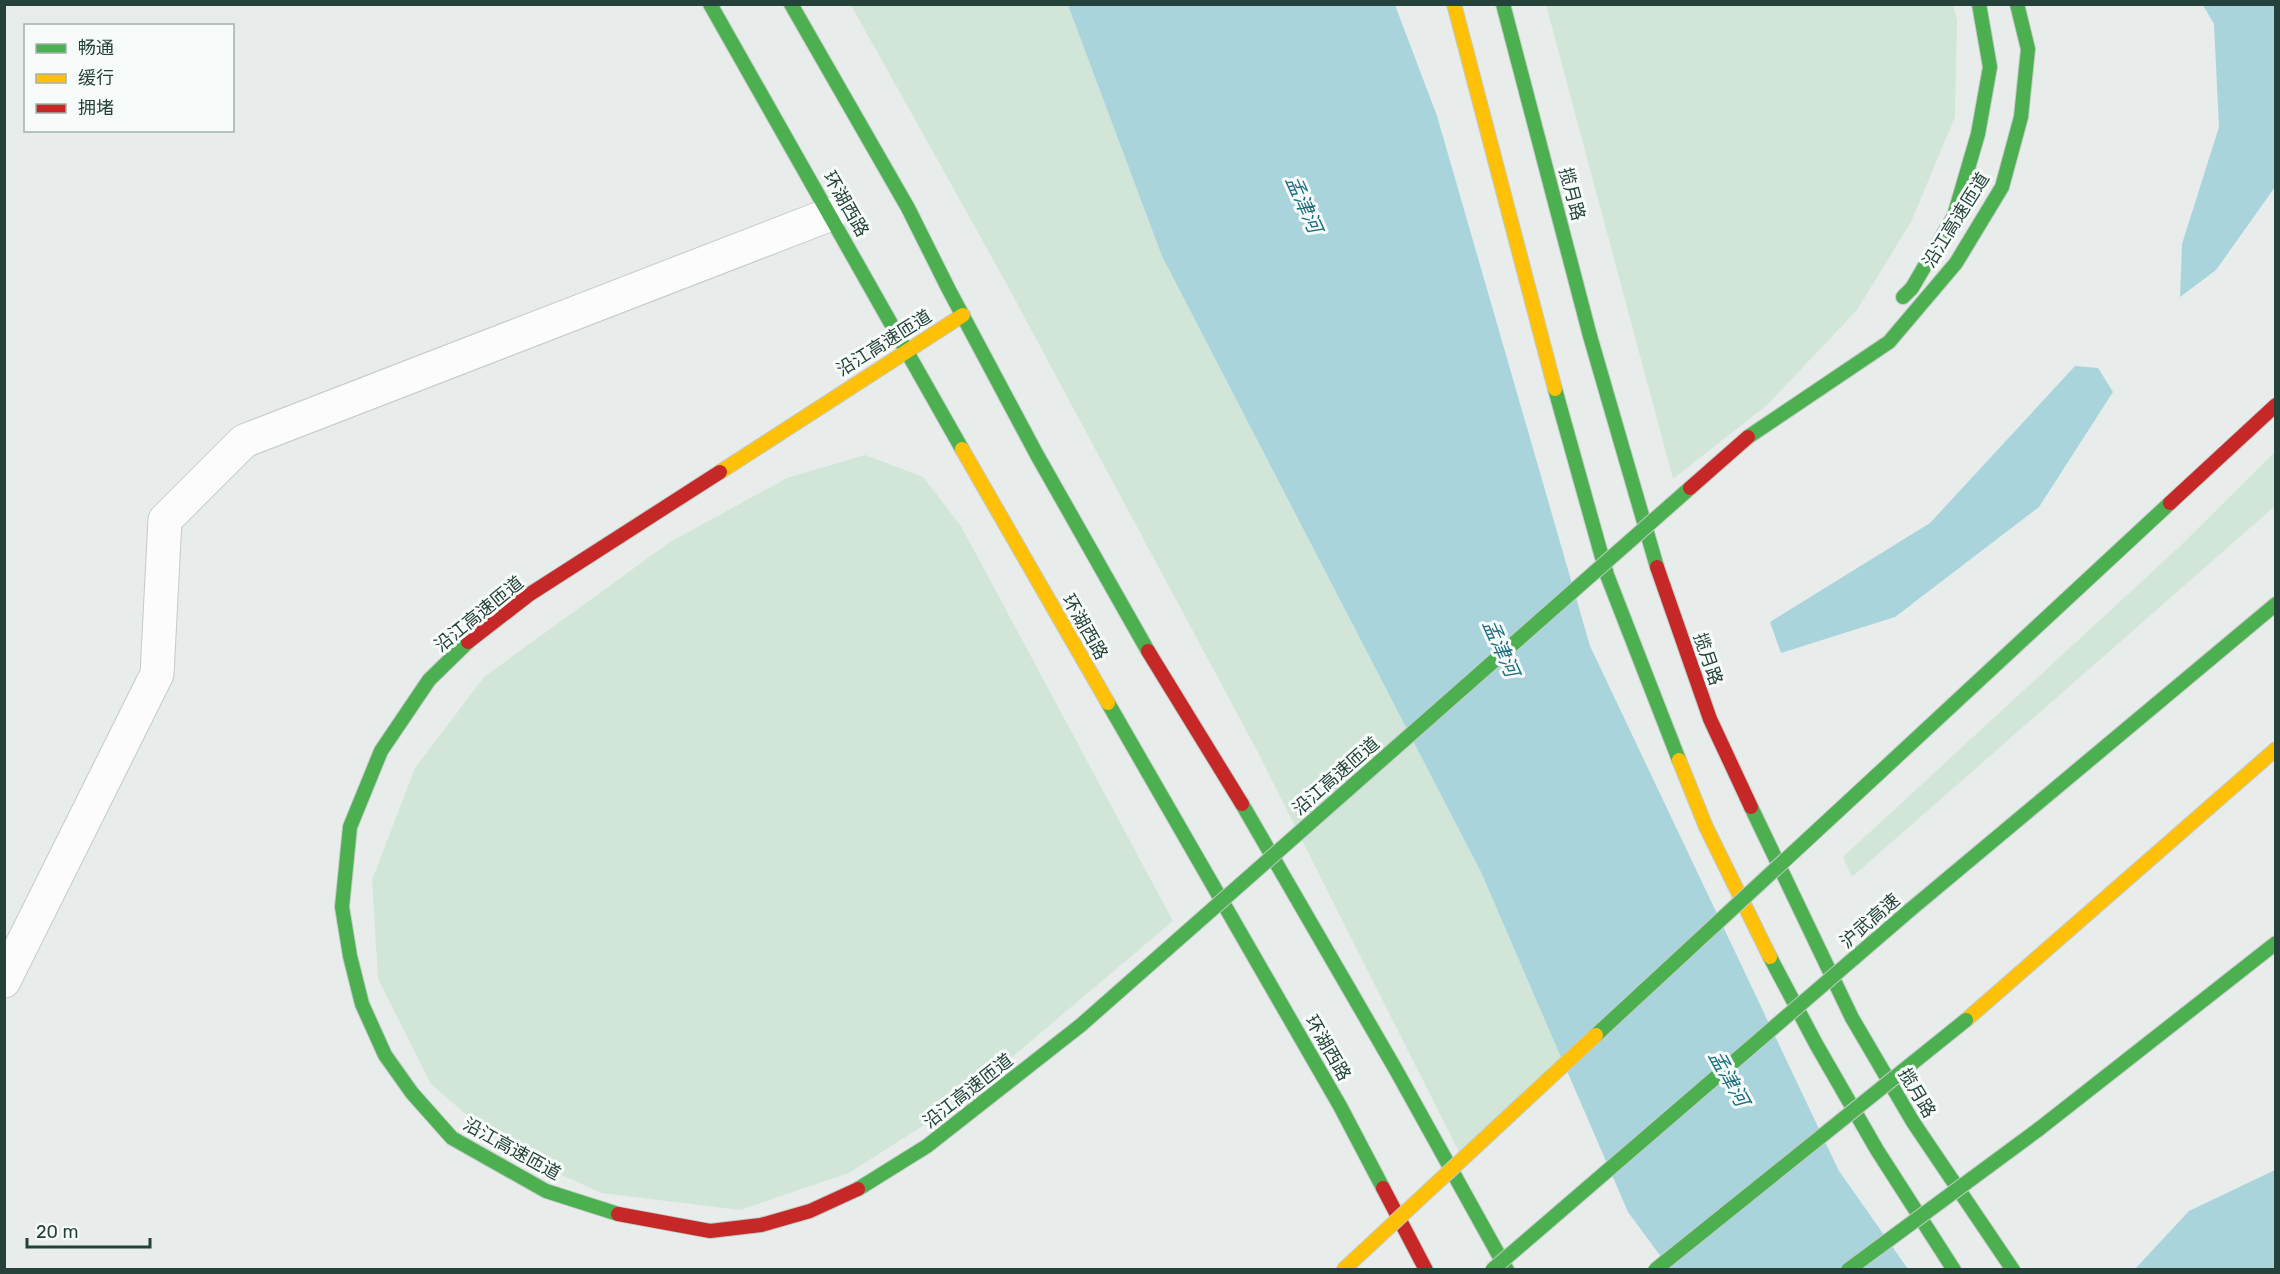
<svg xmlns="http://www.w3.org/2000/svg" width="2280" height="1274" font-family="Rubik,'Noto Sans SC',sans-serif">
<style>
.green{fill:#d1e6d8}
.water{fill:#a9d4db}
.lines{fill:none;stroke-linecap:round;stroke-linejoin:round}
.street-casing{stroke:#c5cac8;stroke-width:35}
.fast-casing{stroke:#c3cbc8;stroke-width:16}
.slow-casing{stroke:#c3cbc8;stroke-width:16}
.jam-casing{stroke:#c3cbc8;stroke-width:16}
.street{stroke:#fcfcfc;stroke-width:33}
.fast{stroke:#4caf50;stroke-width:14}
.slow{stroke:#ffc107;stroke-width:14}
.jam{stroke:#c62828;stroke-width:14}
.fast-bridge-casing{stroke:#c3cbc8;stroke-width:16;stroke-linecap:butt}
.slow-bridge-casing{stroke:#c3cbc8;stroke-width:16;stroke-linecap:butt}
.jam-bridge-casing{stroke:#c3cbc8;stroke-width:16;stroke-linecap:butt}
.fast-bridge{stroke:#4caf50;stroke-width:14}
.slow-bridge{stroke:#ffc107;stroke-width:14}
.jam-bridge{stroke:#c62828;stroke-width:14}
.labels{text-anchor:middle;stroke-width:6;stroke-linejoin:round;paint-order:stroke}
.street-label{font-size:18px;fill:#24423a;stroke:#f7fbf9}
.water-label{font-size:20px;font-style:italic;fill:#1c6f80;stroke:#f7fbf9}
</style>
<rect width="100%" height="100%" fill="#e8edeb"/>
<g class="green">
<path d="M1953 4 1957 20 1955 117 1911 222 1857 310 1767 405 1673 479 1546 5Z"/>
<path d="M851 5H1175L1637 997 1460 1154 1254 745 1005 281Z"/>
<path d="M2275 452V506L1852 877 1843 857 2178 548Z"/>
<path d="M865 455 923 477 961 526 1173 921 954 1106 849 1173 740 1210 601 1193 506 1149 431 1084 378 979 372 880 415 768 484 677 670 542 787 478Z"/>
</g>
<g class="water">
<path d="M1068 5H1395L1437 116 1590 646 1839 1171 1908 1269H1670L1628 1212 1481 872 1162 256Z"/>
<path d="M2203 5H2275V187L2216 270 2180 297 2182 244 2219 127 2214 24Z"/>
<path d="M2075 366 2098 368 2113 392 2039 507 1895 617 1781 653 1770 622 1930 523Z"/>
<path d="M2275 1170V1269H2135L2189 1211Z"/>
</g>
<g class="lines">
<g class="street-casing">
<path id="street" d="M4 981 157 674 165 520 244 441 831 214"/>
</g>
<g class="fast-casing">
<g id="fast">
<path d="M710 4 962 449"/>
<path d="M791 4 908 208 949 290 1037 455 1148 651"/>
<path d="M1503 4 1590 336 1657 567"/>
<path d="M1903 297 1912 288 1954 216 1978 134 1990 67 1979 4"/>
<path d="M1555 389 1607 575 1679 760"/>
<path d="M1748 437 1889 342 1956 263 2002 187 2021 117 2028 49 2017 4"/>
<path d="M468 642 429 680 381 751 350 827 342 907 350 956 362 1004 385 1055 412 1093 452 1138 546 1191 618 1214"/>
<path d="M1108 703 1340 1106 1383 1188"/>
<path d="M1877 775 2170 503"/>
<path d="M1242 804 1396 1070 1507 1270"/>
<path d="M1751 807 1852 1018 1913 1122 2013 1270"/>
<path d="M1910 910 2276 604"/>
<path d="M1770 957 1816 1044 1877 1150 1954 1270"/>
<path d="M2039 1129 2276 943"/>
<path d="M858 1189 927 1146 1081 1025"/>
</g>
</g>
<g class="slow-casing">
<g id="slow">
<path d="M1454 4 1555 389"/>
<path d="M962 449 1108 703"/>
<path d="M720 472 963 315"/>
<path d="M1679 760 1706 827 1770 957"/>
<path d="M1966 1020 2276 749"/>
</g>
</g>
<g class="jam-casing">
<g id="jam">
<path d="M2170 503 2276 405"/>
<path d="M1657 567 1710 719 1751 807"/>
<path d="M468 642 530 594 720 472"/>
<path d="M1148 651 1242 804"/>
<path d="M1383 1188 1426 1270"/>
<path d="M618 1214 710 1231 761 1225 810 1211 858 1189"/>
</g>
</g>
<use href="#street" class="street"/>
<use href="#fast" class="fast"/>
<use href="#slow" class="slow"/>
<use href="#jam" class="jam"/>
<g class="fast-bridge-casing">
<g id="fast-bridge">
<path d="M1081 1025 1690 488"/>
<path d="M1596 1035 1877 775"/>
<path d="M1492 1270 1910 910"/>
<path d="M1655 1270 1966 1020"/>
<path d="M1848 1270 2039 1129"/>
</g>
</g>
<g class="slow-bridge-casing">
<path id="slow-bridge" d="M1343 1270 1596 1035"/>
</g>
<g class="jam-bridge-casing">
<path id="jam-bridge" d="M1690 488 1748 437"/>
</g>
<use href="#fast-bridge" class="fast-bridge"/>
<use href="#slow-bridge" class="slow-bridge"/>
<use href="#jam-bridge" class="jam-bridge"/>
</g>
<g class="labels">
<g class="street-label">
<text transform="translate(1572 194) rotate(75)" y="6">揽月路</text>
<text transform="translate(846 204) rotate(60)" y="6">环湖西路</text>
<text transform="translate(1956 220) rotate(-58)" y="6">沿江高速匝道</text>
<text transform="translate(884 343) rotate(-32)" y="6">沿江高速匝道</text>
<text transform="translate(479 614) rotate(-39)" y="6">沿江高速匝道</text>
<text transform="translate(1085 627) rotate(60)" y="6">环湖西路</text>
<text transform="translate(1708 659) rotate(71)" y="6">揽月路</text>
<text transform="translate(1336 776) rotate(-41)" y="6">沿江高速匝道</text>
<text transform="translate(1870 921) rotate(-41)" y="6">沪武高速</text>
<text transform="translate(1328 1048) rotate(60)" y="6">环湖西路</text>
<text transform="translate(968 1091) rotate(-38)" y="6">沿江高速匝道</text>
<text transform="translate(1917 1093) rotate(59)" y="6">揽月路</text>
<text transform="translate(512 1149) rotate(29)" y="6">沿江高速匝道</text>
</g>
<g class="water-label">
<text transform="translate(1304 204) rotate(66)" y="7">孟津河</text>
<text transform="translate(1501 648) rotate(66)" y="7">孟津河</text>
<text transform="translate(1729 1078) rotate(61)" y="7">孟津河</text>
</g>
</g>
<rect width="2280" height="1274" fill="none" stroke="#24423a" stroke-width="12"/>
<rect x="24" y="24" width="210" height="108" fill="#f7fbf9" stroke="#a3b1ad" stroke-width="1.5"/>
<rect x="36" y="44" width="30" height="9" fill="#4caf50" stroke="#a3b1ad" stroke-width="1.5"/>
<text x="78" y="54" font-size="18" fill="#24423a">畅通</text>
<rect x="36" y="74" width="30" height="9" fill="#ffc107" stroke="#a3b1ad" stroke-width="1.5"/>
<text x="78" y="84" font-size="18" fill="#24423a">缓行</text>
<rect x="36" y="104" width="30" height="9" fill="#c62828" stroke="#a3b1ad" stroke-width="1.5"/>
<text x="78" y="114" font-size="18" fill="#24423a">拥堵</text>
<path d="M27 1238v9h123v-9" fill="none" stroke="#24423a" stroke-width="3"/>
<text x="36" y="1238" font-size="18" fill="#24423a" stroke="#f7fbf9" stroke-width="4.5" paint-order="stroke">20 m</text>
</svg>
